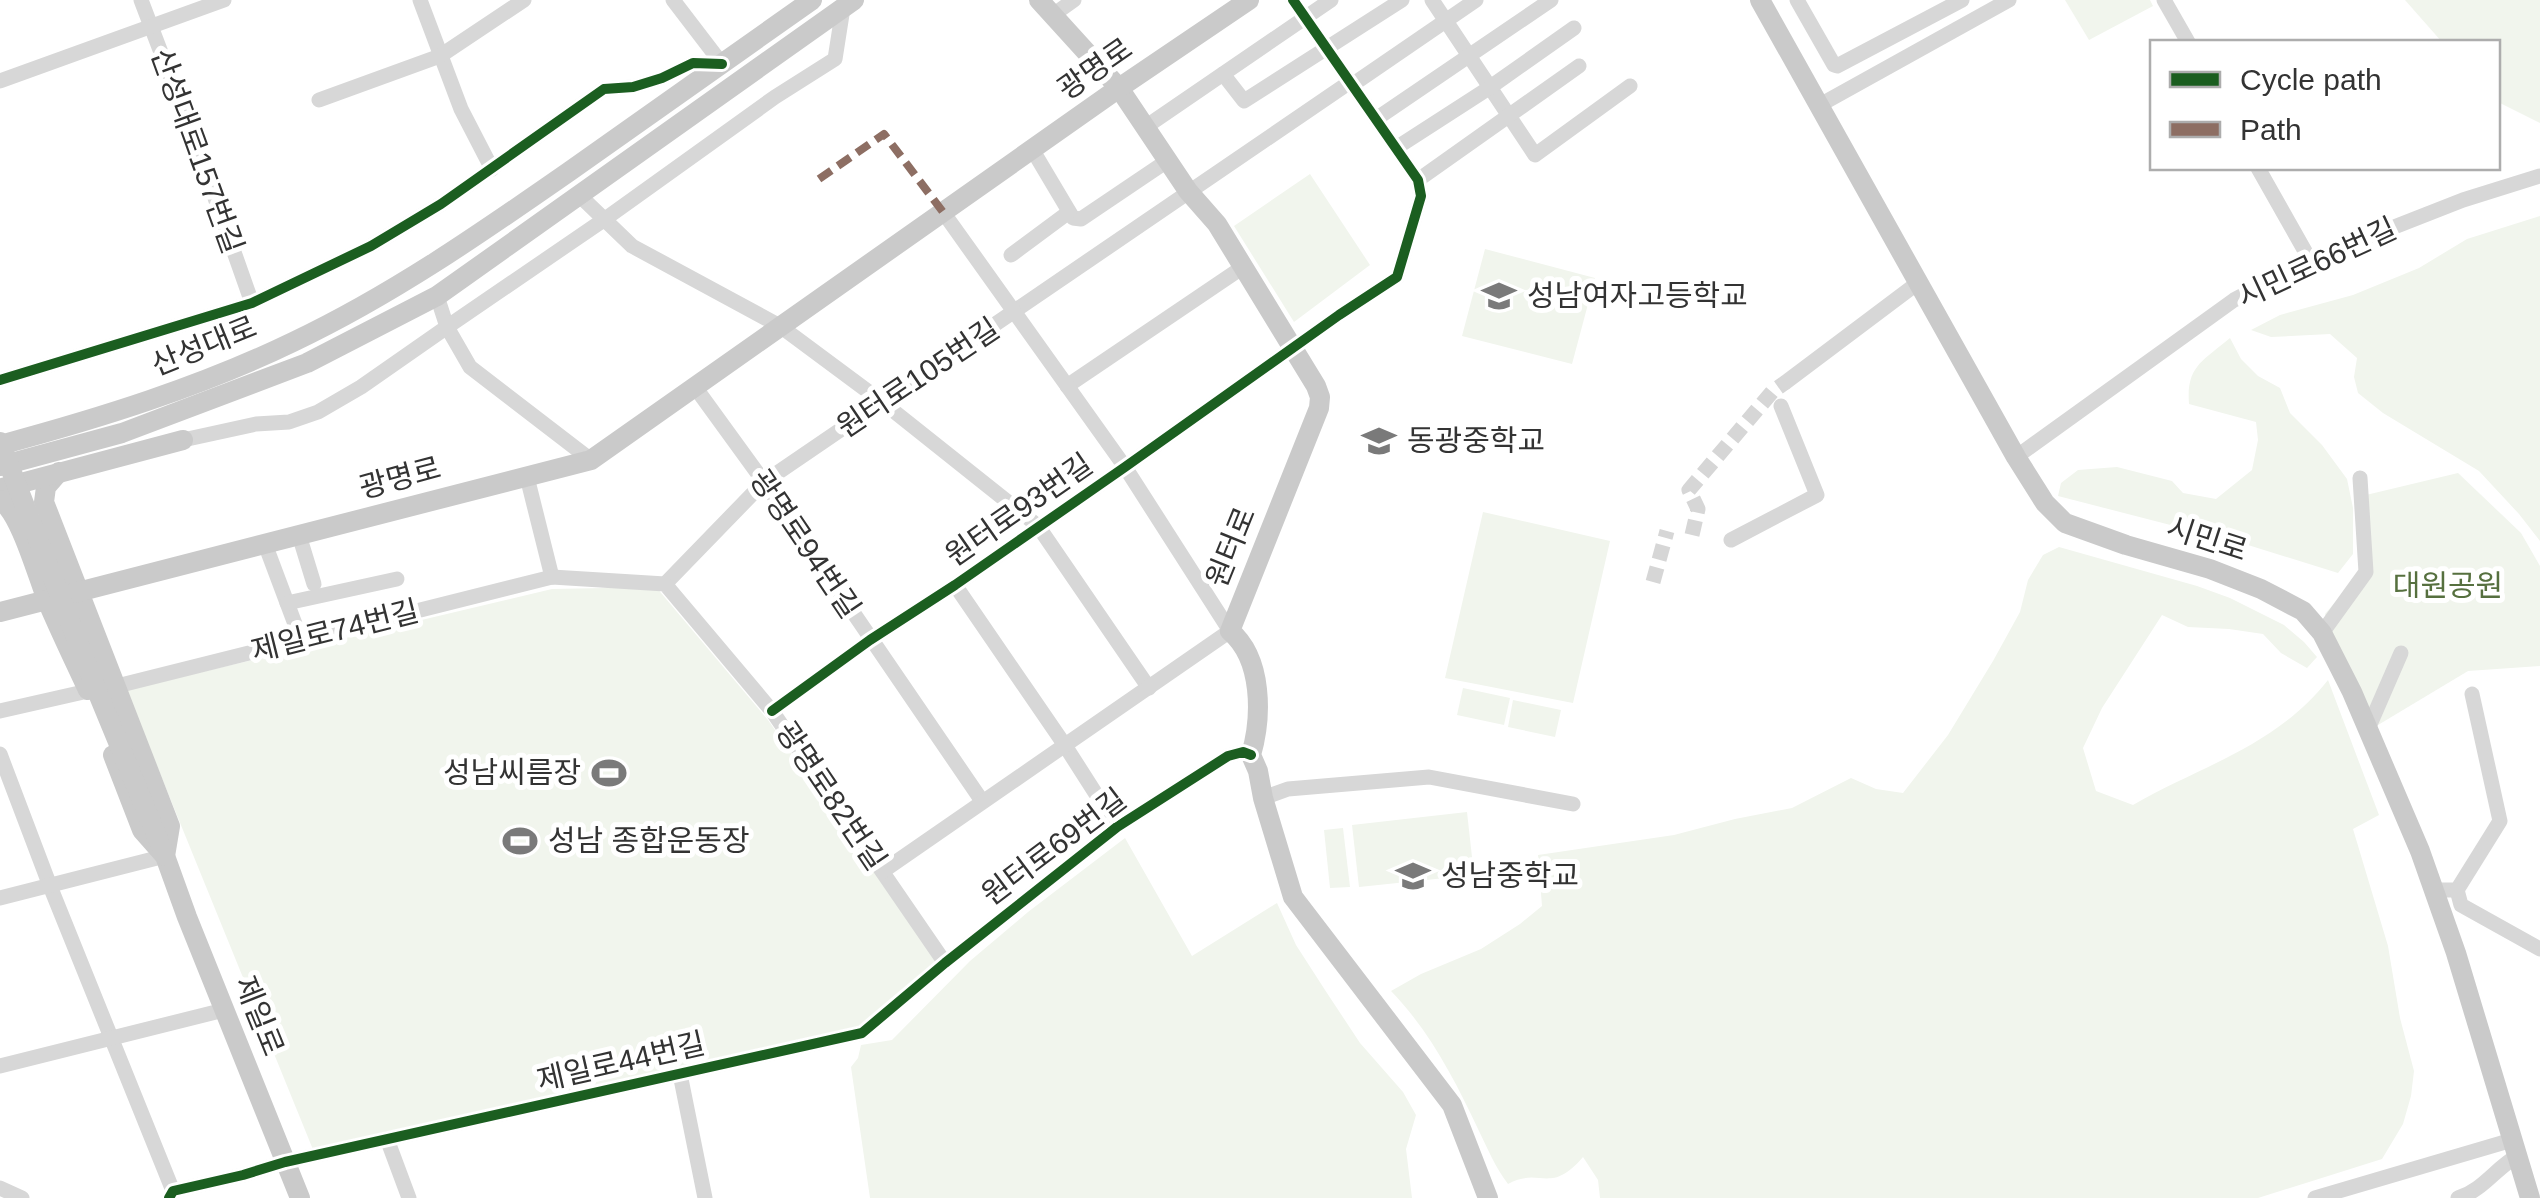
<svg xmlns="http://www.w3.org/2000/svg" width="2540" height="1198" font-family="Helvetica,'Noto Sans KR',sans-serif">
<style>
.green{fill:#f1f5ed}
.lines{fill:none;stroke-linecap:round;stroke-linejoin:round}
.minor-tunnel{stroke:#d6d6d6;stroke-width:15;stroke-dasharray:15 8;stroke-linecap:butt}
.minor{stroke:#d7d7d7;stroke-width:15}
.major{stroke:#cacaca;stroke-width:20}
.major-bridge{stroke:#cacaca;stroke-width:20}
.quiet{stroke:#8d6e63;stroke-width:8;stroke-dasharray:15 8;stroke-linecap:butt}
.cycleway-casing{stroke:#fff;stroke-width:16}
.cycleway{stroke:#1b5e20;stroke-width:10}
.labels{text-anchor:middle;stroke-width:10;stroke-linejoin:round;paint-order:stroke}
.street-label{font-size:30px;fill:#333;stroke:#fff}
.poi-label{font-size:30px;fill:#333;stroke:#fff;text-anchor:start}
.park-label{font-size:30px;fill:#56703f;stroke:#fff}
</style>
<rect width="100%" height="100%" fill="#fff"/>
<g class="green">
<path d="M2065 0H2150L2153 6 2089 40Z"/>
<path d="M2405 0H2540V123L2498 102V42H2442Z"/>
<path d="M1310 174 1370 265 1294 322 1234 226Z"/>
<path d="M2540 216V541L2519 514 2479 471 2383 413 2358 393 2354 377 2357 358 2330 334 2271 337 2251 330 2280 315 2353 295 2419 268 2467 239Z"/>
<path d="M1485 249 1595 278 1572 364 1462 336Z"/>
<path d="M2230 338 2241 359 2258 376 2280 388 2290 413 2322 445 2347 479 2353 508V554L2338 573 2248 545 2058 496 2061 483 2078 470 2117 467 2172 481 2183 493 2216 499 2252 470 2258 440 2256 422 2189 404C2186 366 2203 361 2230 338Z"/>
<path d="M2458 473 2521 533 2540 566V666L2468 671 2368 731 2325 614 2362 571 2366 495Z"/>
<path d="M1483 512 1610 541 1573 703 1445 678Z"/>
<path d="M2059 547 2197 586 2230 598 2284 625 2304 642 2317 657 2307 668 2281 653 2263 634 2229 629 2188 627 2162 615 2102 708 2083 748 2096 791 2133 805C2202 765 2275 747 2328 680L2379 815 2353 829 2388 946 2400 1018 2414 1071 2411 1096 2403 1124 2382 1159 2258 1198H1600L1598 1180 1583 1157C1550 1196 1540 1166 1508 1184 1495 1167 1488 1149 1478 1129 1455 1080 1429 1030 1391 991L1421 974 1481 949 1520 924 1542 906 1538 855 1674 835 1735 819 1792 808 1851 778 1876 789 1903 793 1948 735 1993 661 2020 612 2028 580 2043 555Z"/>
<path d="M656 587 768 720 938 962 862 1033 314 1152 126 690 552 589Z"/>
<path d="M1463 688 1510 698 1504 725 1457 715Z"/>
<path d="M1513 700 1561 710 1555 737 1508 727Z"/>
<path d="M1467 812 1474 875 1359 887 1352 825Z"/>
<path d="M1343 828 1350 887 1330 888 1324 830Z"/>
<path d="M1125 838 1192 956 1277 903 1296 945 1325 990 1360 1043 1403 1092 1416 1115 1406 1149 1412 1198H870L851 1067 858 1058 861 1045 892 1040 970 961 1028 912Z"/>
</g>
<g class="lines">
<g class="minor-tunnel">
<path d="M1692 535 1698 509 1689 490 1772 392 1786 382"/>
<path d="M1653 582 1667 531"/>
</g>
<g class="minor">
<path d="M141 0 197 147 252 303"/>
<path d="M420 0 461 109 492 169"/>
<path d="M673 0 722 64"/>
<path d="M1432 0 1535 155 1630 86"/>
<path d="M1797 0 1834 65 1837 66 1962 0"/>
<path d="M2164 0 2188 42"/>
<path d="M1053 15 1074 0"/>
<path d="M1223 74 1244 101 1402 0"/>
<path d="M0 81 224 0"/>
<path d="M1352 85 1476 0"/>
<path d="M319 100 440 56 524 0"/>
<path d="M1818 106 2009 0"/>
<path d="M1376 119 1551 0"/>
<path d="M1144 128 1331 0"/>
<path d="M1396 148 1489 88 1574 28"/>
<path d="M1032 149 1073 218 1081 219 1167 161"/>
<path d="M2258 168 2310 260"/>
<path d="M1418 180 1579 66"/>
<path d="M579 195 632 246 780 326 881 401 1038 526 1149 688"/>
<path d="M1011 255 1069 212"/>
<path d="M0 380 252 303 371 246 441 204 604 89 633 87 662 78 693 63 722 64"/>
<path d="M1786 382 1919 282"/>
<path d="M1067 386 1243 267"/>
<path d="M695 387 764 482 982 801"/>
<path d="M183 440 256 424 289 422 318 412 361 387 447 327 437 296"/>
<path d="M2016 457 2234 300 2310 260 2463 200 2540 176"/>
<path d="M591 460 470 367 447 327 605 219 775 97 835 59 843 8"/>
<path d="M527 477 552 577"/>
<path d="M299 535 314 584"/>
<path d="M1731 540 1817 495 1781 406"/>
<path d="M265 544 301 640"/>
<path d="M665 584 764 482 1350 82"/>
<path d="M955 585 1064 744 1117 827"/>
<path d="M287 603 397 579"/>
<path d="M2322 633 2366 572 2360 478"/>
<path d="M117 686 552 577 665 584 772 711 945 963"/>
<path d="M0 711 88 691"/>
<path d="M772 711 870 640 955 585 1125 467 1339 315 1397 277 1421 196 1418 180 1293 0"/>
<path d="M2368 729 2401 653"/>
<path d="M0 754 50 886 173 1191"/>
<path d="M1263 798 1288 789 1429 777 1573 804"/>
<path d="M883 871 1230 631 1125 467 943 212"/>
<path d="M2434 890H2457L2500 821 2472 694"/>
<path d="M2457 890 2461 905 2540 949"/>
<path d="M0 898 165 856"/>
<path d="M0 1066 224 1010"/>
<path d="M680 1074 705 1198"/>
<path d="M387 1139 409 1198"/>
<path d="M0 1188 22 1198"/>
<path d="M169 1198 173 1191 243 1175 285 1162 862 1033 945 963 1117 827 1228 756 1243 752 1251 755"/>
<path d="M2315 1198 2512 1140"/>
<path d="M2458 1198C2483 1190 2495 1169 2517 1156"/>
</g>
<g class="major">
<path d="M1039 0 1119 88 1188 191 1217 224 1316 386 1320 397 1319 408 1230 631C1263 659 1262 717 1251 755L1258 771 1263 798 1293 897 1452 1105 1488 1198"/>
<path d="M1760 0 2016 457 2045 503 2065 523 2126 545 2210 569 2261 589 2303 611 2322 633 2352 692 2420 851 2456 953 2530 1198"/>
<path d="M0 445C100 418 200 387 293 342 392 295 481 233 570 171 651 114 731 57 812 0"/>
<path d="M0 466 122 433 307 363 437 296 854 0"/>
<path d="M59 472 46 487 44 502 170 826 165 856"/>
<path d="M2 488 183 440"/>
<path d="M0 500C21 513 38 579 49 605 61 633 75 662 88 690"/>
<path d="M0 612 591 460 1119 88 1249 0"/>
<path d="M113 755 142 830 165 856 187 917 300 1198"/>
</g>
<path class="major-bridge" d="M0 442 97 691 165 856"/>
<path class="quiet" d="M819 179 884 134 943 212"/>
<g class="cycleway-casing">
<g id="cycleway">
<path d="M0 380 252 303 371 246 441 204 604 89 633 87 662 78 693 63 722 64"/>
<path d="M772 711 870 640 955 585 1125 467 1339 315 1397 277 1421 196 1418 180 1293 0"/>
<path d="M169 1198 173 1191 243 1175 285 1162 862 1033 945 963 1117 827 1228 756 1243 752 1251 755"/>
</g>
</g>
<use href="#cycleway" class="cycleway"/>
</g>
<defs>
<g id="school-bare" transform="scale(2.7)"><path d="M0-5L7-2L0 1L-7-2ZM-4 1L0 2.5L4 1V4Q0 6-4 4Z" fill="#7a7a7a" stroke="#fff" stroke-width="2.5" paint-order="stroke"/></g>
<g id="stadium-bare" transform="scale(2.7)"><path d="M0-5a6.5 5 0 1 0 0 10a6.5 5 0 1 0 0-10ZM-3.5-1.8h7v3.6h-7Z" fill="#7a7a7a" stroke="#fff" stroke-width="2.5" paint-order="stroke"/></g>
</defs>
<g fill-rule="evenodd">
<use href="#school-bare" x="1499" y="296"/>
<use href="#school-bare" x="1379" y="441"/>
<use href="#stadium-bare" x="609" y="773"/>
<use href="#stadium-bare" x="520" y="841"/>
<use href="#school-bare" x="1413" y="876"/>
</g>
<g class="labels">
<g class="street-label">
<text transform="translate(1095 69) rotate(-35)" y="10">광명로</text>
<text transform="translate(197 151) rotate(70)" y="10">산성대로157번길</text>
<text transform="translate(2317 263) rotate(-25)" y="10">시민로66번길</text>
<text transform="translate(204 346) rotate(-22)" y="10">산성대로</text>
<text transform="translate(918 378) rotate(-34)" y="10">원터로105번길</text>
<text transform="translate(400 478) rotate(-15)" y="10">광명로</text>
<text transform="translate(1019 510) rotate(-35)" y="10">원터로93번길</text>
<text transform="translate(2207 539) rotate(18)" y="10">시민로</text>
<text transform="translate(805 544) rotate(56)" y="10">광명로94번길</text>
<text transform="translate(1231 547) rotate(-68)" y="10">원터로</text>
<text transform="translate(335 631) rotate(-14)" y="10">제일로74번길</text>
<text transform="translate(831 796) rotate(56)" y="10">광명로82번길</text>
<text transform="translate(1054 847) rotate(-37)" y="10">원터로69번길</text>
<text transform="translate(259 1016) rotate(68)" y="10">제일로</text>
<text transform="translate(621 1062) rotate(-13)" y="10">제일로44번길</text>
</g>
<g class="poi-label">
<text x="1527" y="306">성남여자고등학교</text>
<text x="1407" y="451">동광중학교</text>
<text x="581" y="783" text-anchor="end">성남씨름장</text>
<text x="548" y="851">성남 종합운동장</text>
<text x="1441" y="886">성남중학교</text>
</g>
<g class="park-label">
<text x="2448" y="596">대원공원</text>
</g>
</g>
<rect x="2150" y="40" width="350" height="130" fill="#ffffff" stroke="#adadad" stroke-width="2.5"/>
<rect x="2170" y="72" width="50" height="15" fill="#1b5e20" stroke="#adadad" stroke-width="2.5"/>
<text x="2240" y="90" font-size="30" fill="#333333">Cycle path</text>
<rect x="2170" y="122" width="50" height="15" fill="#8d6e63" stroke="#adadad" stroke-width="2.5"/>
<text x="2240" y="140" font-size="30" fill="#333333">Path</text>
</svg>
